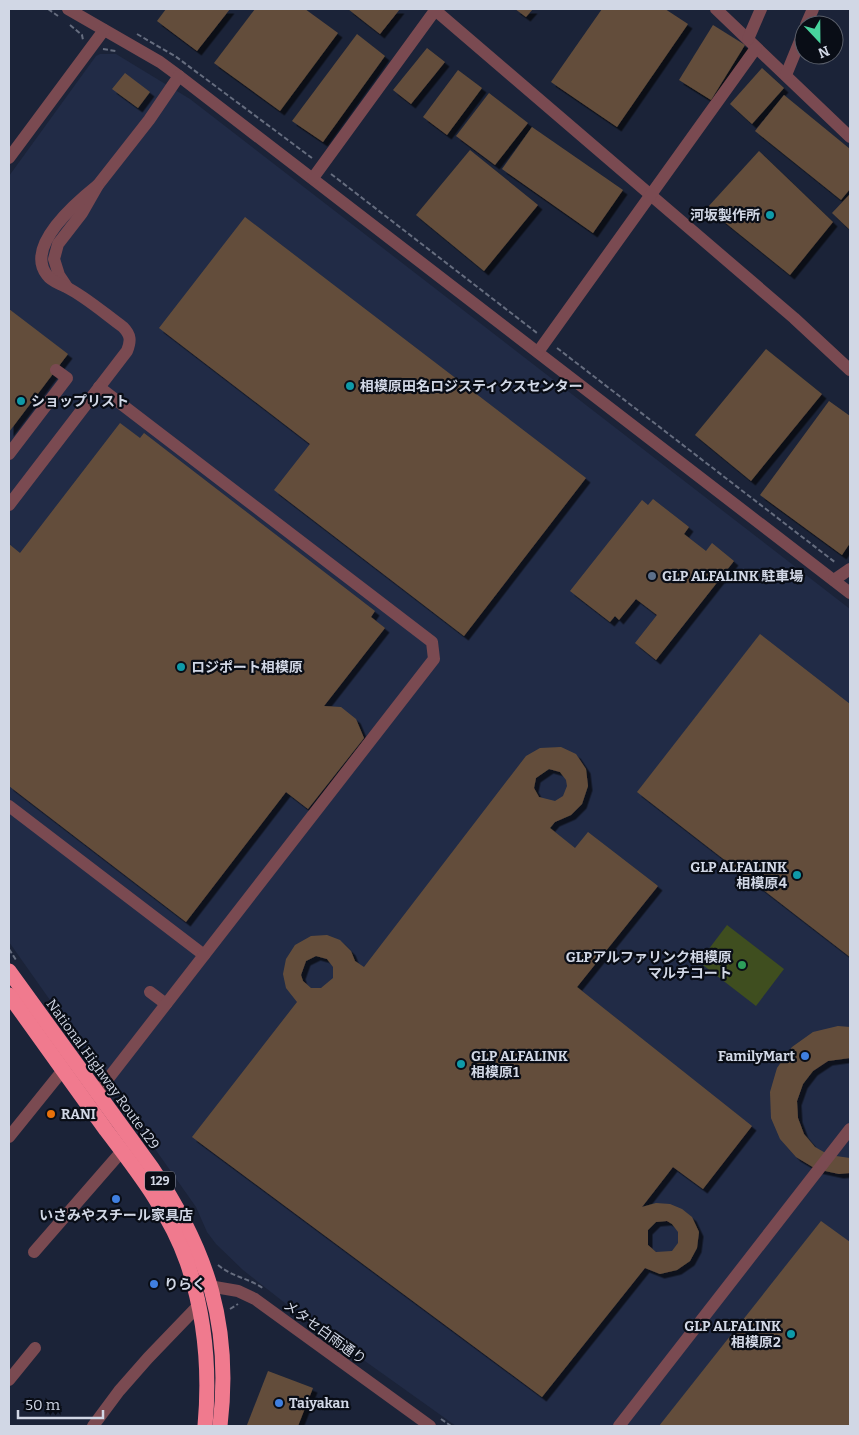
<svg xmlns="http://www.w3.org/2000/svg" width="859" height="1435" font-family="Bitter,'Noto Sans JP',serif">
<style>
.built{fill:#212b46}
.green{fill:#3f4e1f}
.building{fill:#644e3b;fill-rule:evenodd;filter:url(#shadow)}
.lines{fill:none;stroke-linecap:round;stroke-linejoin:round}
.path{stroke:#666d7f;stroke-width:2;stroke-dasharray:5 2.5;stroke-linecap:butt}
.minor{stroke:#7a4a51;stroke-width:12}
.highway{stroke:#f07a8e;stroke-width:15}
.culture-dot{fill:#0f9aa8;stroke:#090d16;stroke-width:2}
.service-dot{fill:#5c6f8a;stroke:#090d16;stroke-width:2}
.leisure-dot{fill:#2e9e5b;stroke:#090d16;stroke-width:2}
.shop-dot{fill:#3f7fe0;stroke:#090d16;stroke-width:2}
.food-dot{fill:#e8710a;stroke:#090d16;stroke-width:2}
.labels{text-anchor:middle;stroke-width:4.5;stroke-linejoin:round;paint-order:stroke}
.shield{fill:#090d16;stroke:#959aa7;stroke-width:1}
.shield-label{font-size:12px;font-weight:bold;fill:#d1d7e5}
.poi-label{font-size:14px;font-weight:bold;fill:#d1d7e5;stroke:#090d16;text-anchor:start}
.street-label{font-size:14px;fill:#d1d7e5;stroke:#090d16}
</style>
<defs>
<filter id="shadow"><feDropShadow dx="4.5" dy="4.5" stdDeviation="0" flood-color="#0009"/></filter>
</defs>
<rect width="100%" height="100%" fill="#1b2338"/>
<path class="built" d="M100 54H116L190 99 850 609V1426H456L299 1314 243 1270 216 1244 207 1232 196 1207 9 942V176L96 56Z"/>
<path class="green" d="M727 925 784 969 756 1006 699 962Z"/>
<g class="building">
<path d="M166 9H230L197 51 157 21Z"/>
<path d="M255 9H305L338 33 280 111 214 63Z"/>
<path d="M348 9H400L380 34Z"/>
<path d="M515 9H533L526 17Z"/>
<path d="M602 9H665L688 24 617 127 551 82Z"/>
<path d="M713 25 745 45 711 100 679 80Z"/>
<path d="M357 34 385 56 323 142 292 121Z"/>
<path d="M427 48 445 62 411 104 393 90Z"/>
<path d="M762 68 784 88 752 124 730 104Z"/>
<path d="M458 70 482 88 447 135 423 117Z"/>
<path d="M125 73 150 92 138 108 112 89Z"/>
<path d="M489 93 528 123 495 165 456 136Z"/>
<path d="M784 95 850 149V189L841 200 755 131Z"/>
<path d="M532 127 623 190 593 233 502 169Z"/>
<path d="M470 150 538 205 484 271 416 215Z"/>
<path d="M759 151 833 222 790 275 707 208Z"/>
<path d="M850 194V230L832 213Z"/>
<path d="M245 217 586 478 464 636 274 490 310 444 159 328Z"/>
<path d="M9 309 68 354 9 432Z"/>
<path d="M766 349 822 394 751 481 695 435Z"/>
<path d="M829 401 850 416V543L842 555 760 495Z"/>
<path d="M120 423 140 438 144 433 375 611 371 617 385 628 324 706 341 707 356 719 364 738 308 809 286 792 186 922 9 786V544L20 553Z"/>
<path d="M653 499 689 527 684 534 706 551 712 543 734 561 656 660 635 643 657 615 636 599 619 620 615 616 610 622 570 591 642 500 648 505Z"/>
<path d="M760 634 850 704V957L637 792Z"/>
<path d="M561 747 576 754 586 769 588 786 582 804 571 815 555 822 550 828 575 848 588 832 658 886 577 987 752 1126 703 1189 673 1167 642 1207 656 1203 670 1204 682 1209 692 1217 699 1232 697 1248 690 1261 677 1270 660 1274 645 1268 542 1397 192 1137 297 1002 286 988 283 974 286 959 295 945 311 936 327 935 340 940 351 951 355 961 364 967 526 756 540 748ZM549 769 560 772 566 780 567 786 563 796 555 801 539 797 534 788 536 778ZM316 956 327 959 333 967V978L321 988H311L303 981 301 975 306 961ZM667 1221 672 1224 678 1232V1243L672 1251 656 1252 648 1245V1230L656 1222Z"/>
<path d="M838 1026 850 1027V1058L828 1061 813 1071 803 1084 797 1101 798 1118 804 1134 815 1147 829 1155 850 1158V1173L839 1174 816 1169 796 1157 780 1139 771 1118 770 1092 777 1068 792 1047 813 1032Z"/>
<path d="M821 1221 850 1242V1426H659Z"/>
<path d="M268 1371 313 1388 298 1426 247 1425Z"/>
</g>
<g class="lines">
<g class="path">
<path d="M48 9 58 16"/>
<path d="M70 25 82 35 83 40"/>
<path d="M137 34 175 56 312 158"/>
<path d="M103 49 116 51"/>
<path d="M331 174 537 333"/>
<path d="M557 348 836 563"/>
<path d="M9 949 16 960"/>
<path d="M218 1265C232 1277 249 1278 264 1289"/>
<path d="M230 1309 238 1304"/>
<path d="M441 1419 451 1426"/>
</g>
<g class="minor">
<path d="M68 9 160 62 179 76 850 593"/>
<path d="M716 9 850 137"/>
<path d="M435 10 794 318 850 370"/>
<path d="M806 25 813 9"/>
<path d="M748 39 761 9"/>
<path d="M786 75 804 31"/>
<path d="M9 158 104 30"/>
<path d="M313 178 436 9"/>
<path d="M67 287 59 275 54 259 58 244 82 213 98 185 149 120 179 76"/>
<path d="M538 352 756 48"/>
<path d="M9 454 67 378 56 370"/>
<path d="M9 505 127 351C131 341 131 335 123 327 105 314 86 297 66 287 59 283 52 282 47 275 24 246 78 201 98 185"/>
<path d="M834 580 850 569"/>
<path d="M9 806 204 955"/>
<path d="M150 992 166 1004"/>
<path d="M97 1093 434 659 432 642 99 387"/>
<path d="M9 1137 63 1070"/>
<path d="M34 1252 122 1151"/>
<path d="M203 1285 238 1291 255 1299 430 1426"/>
<path d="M9 1380 35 1348"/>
<path d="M93 1426 119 1391 148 1358 198 1306"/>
<path d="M619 1426 850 1129"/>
</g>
<g class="highway">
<path d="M9 971 152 1168C208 1251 232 1326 220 1426"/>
<path d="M9 995C41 1040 74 1085 106 1130 137 1171 170 1213 187 1262 205 1315 210 1371 205 1426"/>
</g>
</g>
<g class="culture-dot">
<circle cx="770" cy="215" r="5"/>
<circle cx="350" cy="386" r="5"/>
<circle cx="21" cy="401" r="5"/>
<circle cx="181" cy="667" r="5"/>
<circle cx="797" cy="875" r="5"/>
<circle cx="461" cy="1064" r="5"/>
<circle cx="791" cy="1334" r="5"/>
</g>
<circle class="service-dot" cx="652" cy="576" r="5"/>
<circle class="leisure-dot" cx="742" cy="965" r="5"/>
<g class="shop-dot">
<circle cx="805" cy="1056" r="5"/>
<circle cx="116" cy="1199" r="5"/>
<circle cx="154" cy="1284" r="5"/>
<circle cx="279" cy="1403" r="5"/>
</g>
<circle class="food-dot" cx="51" cy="1114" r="5"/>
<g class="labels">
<rect class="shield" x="145" y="1171.5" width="30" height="19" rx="4"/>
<g class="shield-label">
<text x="160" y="1185">129</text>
</g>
<g class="poi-label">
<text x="760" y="220" text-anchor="end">河坂製作所</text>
<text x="360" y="391">相模原田名ロジスティクスセンター</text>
<text x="31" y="406">ショップリスト</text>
<text x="662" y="581">GLP ALFALINK 駐車場</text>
<text x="191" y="672">ロジポート相模原</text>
<text x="787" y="872" text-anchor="end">GLP ALFALINK<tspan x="787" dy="16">相模原4</tspan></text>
<text x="732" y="962" text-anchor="end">GLPアルファリンク相模原<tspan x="732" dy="16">マルチコート</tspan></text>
<text x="471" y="1061">GLP ALFALINK<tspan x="471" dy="16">相模原1</tspan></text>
<text x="795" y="1061" text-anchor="end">FamilyMart</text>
<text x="61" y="1119">RANI</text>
<text x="116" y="1220" text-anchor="middle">いさみやスチール家具店</text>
<text x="164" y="1289">りらく</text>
<text x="781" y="1331" text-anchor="end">GLP ALFALINK<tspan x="781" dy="16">相模原2</tspan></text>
<text x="289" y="1408">Taiyakan</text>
</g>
<g class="street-label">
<text transform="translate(103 1074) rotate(54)" y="5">National Highway Route 129</text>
<text transform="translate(325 1332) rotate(36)" y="5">メタセ白雨通り</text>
</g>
</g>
<rect width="859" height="1435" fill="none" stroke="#d1d7e5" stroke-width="20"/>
<g transform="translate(819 40) rotate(158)"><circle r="24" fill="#090d16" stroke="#595e69"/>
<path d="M0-4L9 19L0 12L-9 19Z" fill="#48d49d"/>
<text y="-8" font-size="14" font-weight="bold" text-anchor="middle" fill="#d1d7e5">N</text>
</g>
<path d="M18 1410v8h85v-8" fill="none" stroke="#d1d7e5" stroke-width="2.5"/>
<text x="25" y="1410" font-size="15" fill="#d1d7e5" stroke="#090d16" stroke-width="4" paint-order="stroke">50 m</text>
</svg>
